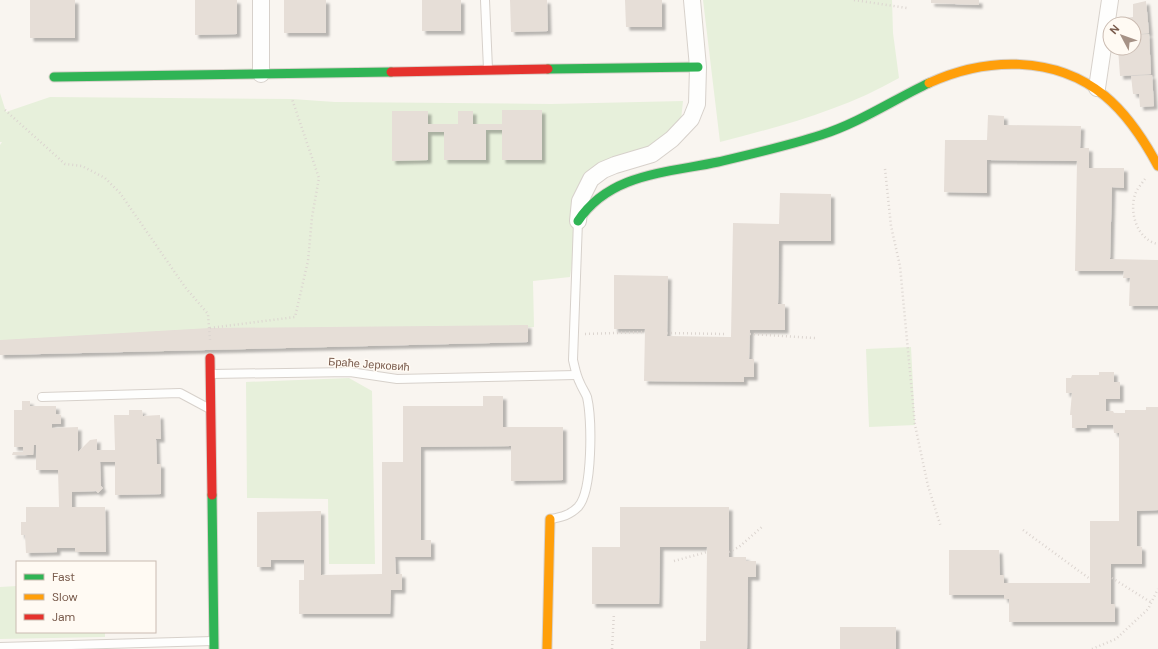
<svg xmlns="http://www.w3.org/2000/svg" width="1158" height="649" font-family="'DM Sans',sans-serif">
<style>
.green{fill:#e7f0db}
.building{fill:#e6ded7;filter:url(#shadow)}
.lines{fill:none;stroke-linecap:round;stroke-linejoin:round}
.lane-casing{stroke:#d7d1cb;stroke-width:10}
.street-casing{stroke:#d7d1cb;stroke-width:18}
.fast-casing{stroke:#d9d2cb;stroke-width:11}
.slow-casing{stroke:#d9d2cb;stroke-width:11}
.jam-casing{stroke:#d9d2cb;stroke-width:11}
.path{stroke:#dcd5d0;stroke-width:2.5;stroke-dasharray:1 3;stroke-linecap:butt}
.lane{stroke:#fefefd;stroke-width:8}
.street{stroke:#fefefd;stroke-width:16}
.fast{stroke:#30b455;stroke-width:9}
.slow{stroke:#ff9f0a;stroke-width:9}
.jam{stroke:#e5322d;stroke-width:9}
.labels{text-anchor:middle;stroke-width:3;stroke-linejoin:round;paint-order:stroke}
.street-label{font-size:11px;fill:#7a5c4d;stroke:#fffaf3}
</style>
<defs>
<filter id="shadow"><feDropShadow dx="3.5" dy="3.5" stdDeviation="1" flood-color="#0004"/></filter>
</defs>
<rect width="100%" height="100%" fill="#f9f5f0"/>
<g class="green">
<path d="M703 0H892L893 33 899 78C843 110 782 126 720 142Z"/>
<path d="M0 93 6 112 50 97 292 99 335 102 551 104 683 101 681 120 643 157 603 170 578 221 570 277 533 281 534 327 0 343V145L2 142H0Z"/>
<path d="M911 347 915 425 869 427 866 349Z"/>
<path d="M349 378 372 391 375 564H329L328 499 247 498 246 382Z"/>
<path d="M17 586V632H105V637L0 639V587Z"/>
</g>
<g class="building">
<rect x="30" y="0" width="45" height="38"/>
<path d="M195 0H237V34L195 35Z"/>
<rect x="284" y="0" width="42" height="33"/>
<rect x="422" y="0" width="39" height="31"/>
<path d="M510 0H547L548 31 511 32Z"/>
<path d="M625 0H662V27H626Z"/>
<path d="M931 0H979V5L931 3Z"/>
<path d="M1146 1 1149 33 1134 35V24H1125L1124 18 1133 17V4Z"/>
<path d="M1149 34 1151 74 1120 76 1118 48H1134V35Z"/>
<path d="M1152 75 1154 106 1140 107 1139 94H1133L1131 76Z"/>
<path d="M502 110H542V160H502V130H486V160H444V132H428V160L392 161V111H428V124H458V111H473V124H502Z"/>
<path d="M988 115 1004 116V125L1081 126 1080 148H1089V168H1124V188L1112 187 1110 259 1158 260V306H1129L1130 278H1123L1124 271H1075L1077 161 987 160V193L944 192 945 140H987Z"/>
<path d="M780 193 831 194V241H779L778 304H785V330H750L749 359H754V377H744V382L644 381 645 329H614V275L668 276 667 336 731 337 733 223 779 224Z"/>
<path d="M528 325V342L0 355V340L210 328Z"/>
<path d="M1099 372H1114V382H1120V399H1106V411H1113L1114 413H1125V410H1146V407H1158V510L1137 511V546L1142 547V564H1111V604H1115V622H1009V599H1004V595H949V550H999L1000 575H1004V583H1090V521H1119V433H1114L1113 425H1087V428H1072V415H1070L1072 393H1066V378H1071L1072 375H1099Z"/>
<path d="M483 396H503V427H563V480L511 481V446L421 447V540H431V557H395L396 574H402V590H391L390 614H299V580H304V560H271V567H257V512L321 511V575L382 574V462H403V406H483Z"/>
<path d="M22 401H30V406H56V414L61 415V424H52V428L78 427V452L90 440 97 439V450H115L114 415H129V410H142L143 416 160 415 161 439H156L157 464H161V494L115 495V462H100L101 486 103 488 98 493 96 491 72 492V507H105L106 552H75V548H57V552L26 553 25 535H21V522H26V507H59L58 470H36V445H34L33 455H12L13 452H23V447H14V410H22Z"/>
<path d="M620 507H729V557H746V561H756V577H748L747 649H700V641H706L707 547H660L659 604H592V547H620Z"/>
<rect x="840" y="627" width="56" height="22"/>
</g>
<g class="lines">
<g class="lane-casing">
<g id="lane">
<path d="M485 0 488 69"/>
<path d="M211 374 350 372 397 379 576 375"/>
<path d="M42 397 180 393 208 408"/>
<path d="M551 519C562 517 570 515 578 507 593 491 592 418 587 397 585 392 582 388 580 383 576 375 575 368 573 360L578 221"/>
<path d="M0 647 213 641"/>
</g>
</g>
<g class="street-casing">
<g id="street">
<path d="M261 0V74"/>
<path d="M1097 88 1110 0"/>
<path d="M578 221 580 201 591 179 603 170 615 165 652 154 672 139 691 119 697 104 698 67 692 0"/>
</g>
</g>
<g class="fast-casing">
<g id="fast">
<path d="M548 69 698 67"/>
<path d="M54 77 391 72"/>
<path d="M578 221C610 173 667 173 718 162 752 154 787 146 821 135 859 123 893 100 929 83"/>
<path d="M212 495 214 649"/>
</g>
</g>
<g class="slow-casing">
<g id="slow">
<path d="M929 83C986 57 1055 55 1105 96 1128 115 1144 140 1158 166"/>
<path d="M547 649 550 519"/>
</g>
</g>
<g class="jam-casing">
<g id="jam">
<path d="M391 72 548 69"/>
<path d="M210 358 212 495"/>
</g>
</g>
<g class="path">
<path d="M854 0 907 8"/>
<path d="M5 110 65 164 82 166 105 178 120 193 185 287 208 314 210 340"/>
<path d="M885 169 891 226 900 266 915 425 928 486 941 527"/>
<path d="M1145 179C1142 183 1138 188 1136 192 1128 211 1137 240 1158 244"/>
<path d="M210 328 295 317 308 261 312 217 319 178 292 99"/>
<path d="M667 333 725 334"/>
<path d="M585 334 645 332"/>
<path d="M750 334 815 338"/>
<path d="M1023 530 1090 579"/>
<path d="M729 552 739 547 763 526"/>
<path d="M674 561 707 552"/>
<path d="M1112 578 1152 603"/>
<path d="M612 649 614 613"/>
<path d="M1092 649 1116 639 1148 609 1158 589"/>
</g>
<use href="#lane" class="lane"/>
<use href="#street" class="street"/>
<use href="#fast" class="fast"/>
<use href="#slow" class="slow"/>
<use href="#jam" class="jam"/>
</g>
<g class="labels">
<g class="street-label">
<text transform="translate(369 364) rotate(4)" y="4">Браће Јерковић</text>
</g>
</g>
<rect x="16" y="561" width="140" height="72" fill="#fffaf3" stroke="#cabbb1"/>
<rect x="24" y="574" width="20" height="6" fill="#30b455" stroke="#cabbb1"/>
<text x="52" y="581" font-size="12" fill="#7a5c4d">Fast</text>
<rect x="24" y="594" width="20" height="6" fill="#ff9f0a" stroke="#cabbb1"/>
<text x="52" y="601" font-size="12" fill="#7a5c4d">Slow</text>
<rect x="24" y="614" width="20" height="6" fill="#e5322d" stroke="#cabbb1"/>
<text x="52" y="621" font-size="12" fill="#7a5c4d">Jam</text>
<g transform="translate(1122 36) rotate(311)"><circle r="19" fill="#fffaf3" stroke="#cabbb1"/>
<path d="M0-3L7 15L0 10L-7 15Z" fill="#a69286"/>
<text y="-6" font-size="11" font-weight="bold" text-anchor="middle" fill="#7a5c4d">N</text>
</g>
</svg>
